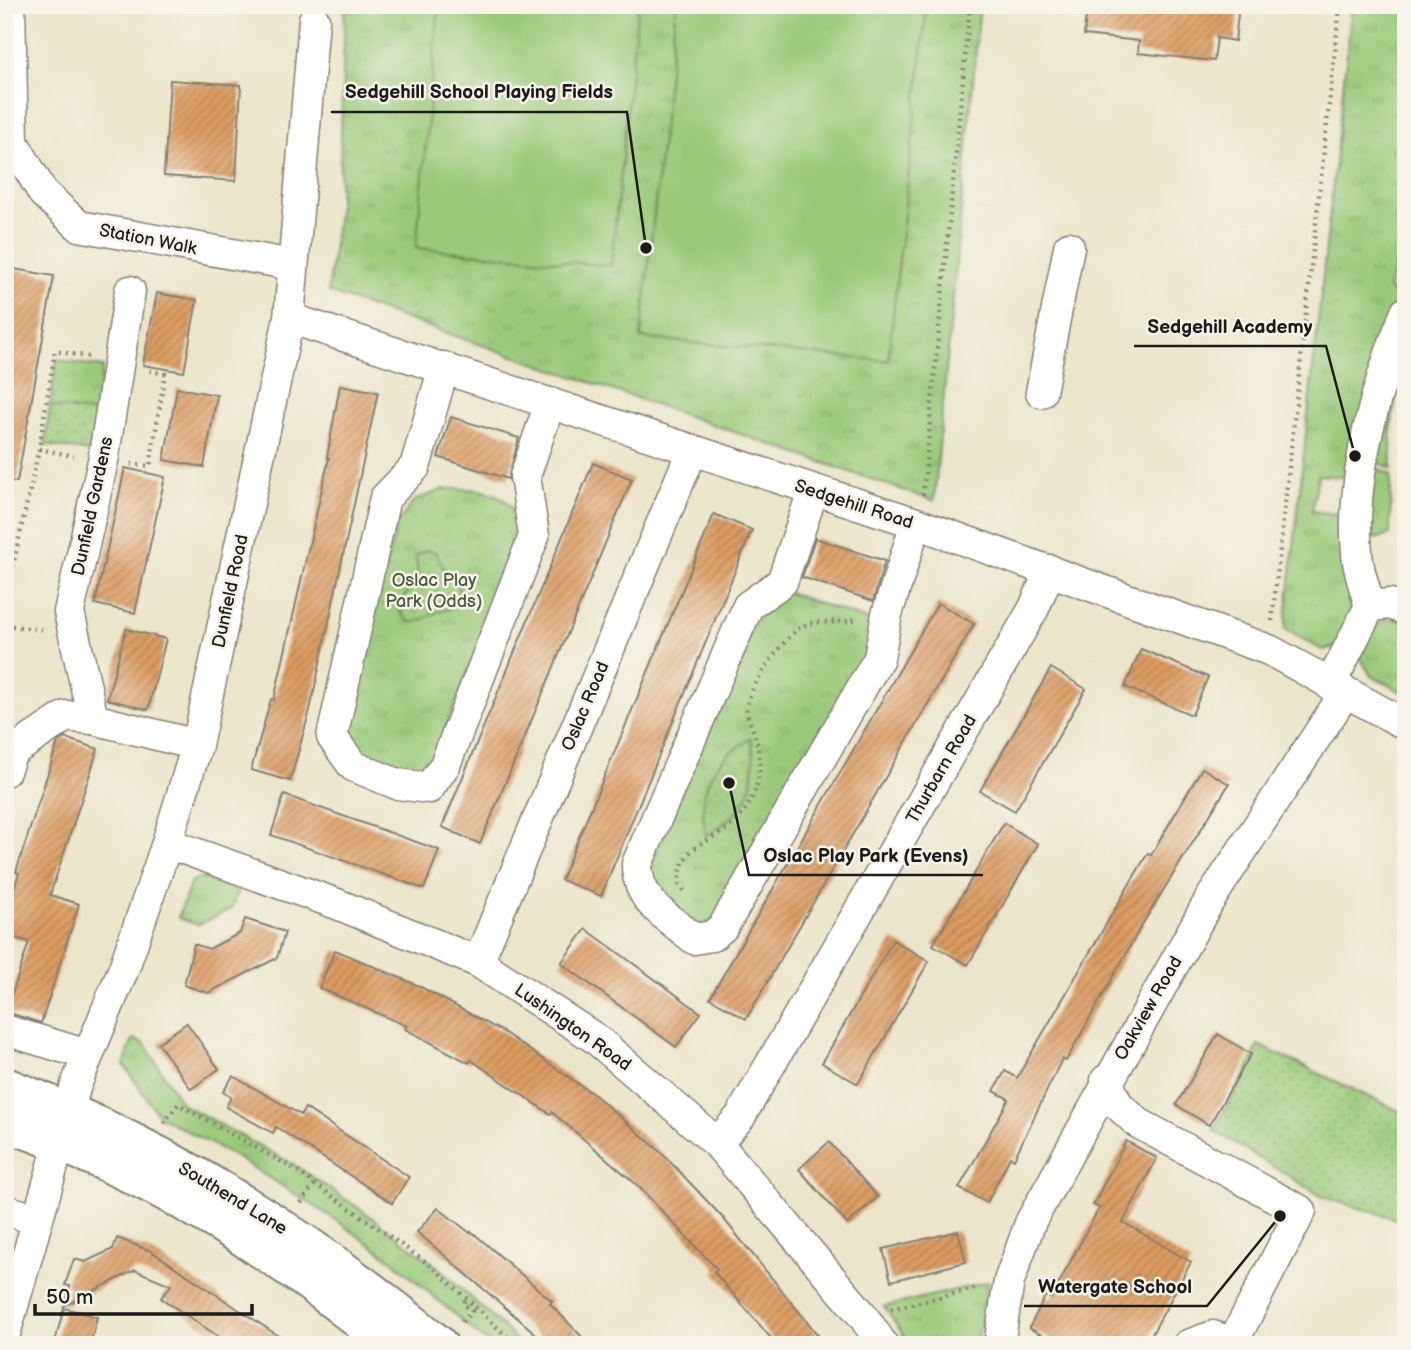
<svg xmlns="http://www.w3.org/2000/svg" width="1411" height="1350" font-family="'Balsamiq Sans',sans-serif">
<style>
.grass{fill:url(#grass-tufts);stroke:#5b734a;stroke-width:2}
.park{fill:url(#park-dots);stroke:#5b734a;stroke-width:2}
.pitch{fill:#9aca79;stroke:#5b734a;stroke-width:2}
.building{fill:url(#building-hatch)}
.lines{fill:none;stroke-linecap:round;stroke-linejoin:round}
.minor-casing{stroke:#848072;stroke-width:33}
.major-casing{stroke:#848072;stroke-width:42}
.path{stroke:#848072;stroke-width:4.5;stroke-dasharray:2 5;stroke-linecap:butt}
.minor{stroke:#fff;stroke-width:30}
.major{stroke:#fff;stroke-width:38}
.labels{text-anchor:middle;stroke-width:5;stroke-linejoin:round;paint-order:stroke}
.street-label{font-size:18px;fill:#1c1c1c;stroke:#f7f3e8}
.park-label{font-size:18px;fill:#48593d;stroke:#f7f3e8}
.leader{fill:none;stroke:#1c1c1c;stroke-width:2.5}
.callout-dot{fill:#1c1c1c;stroke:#f7f3e8;stroke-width:2.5}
.callout-label{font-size:19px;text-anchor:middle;font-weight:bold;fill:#1c1c1c;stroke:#f7f3e8;stroke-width:5;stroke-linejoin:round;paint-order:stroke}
</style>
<defs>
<pattern id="grass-tufts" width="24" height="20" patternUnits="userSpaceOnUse" patternTransform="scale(1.75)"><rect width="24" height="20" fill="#9aca79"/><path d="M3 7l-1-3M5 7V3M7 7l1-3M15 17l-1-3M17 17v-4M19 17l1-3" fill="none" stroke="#84ad68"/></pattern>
<pattern id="park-dots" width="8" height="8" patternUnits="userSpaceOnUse" patternTransform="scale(1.75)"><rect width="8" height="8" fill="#9aca79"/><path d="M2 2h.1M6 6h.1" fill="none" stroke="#84ad68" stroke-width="1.8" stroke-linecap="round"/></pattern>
<pattern id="building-hatch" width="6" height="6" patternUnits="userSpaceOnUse" patternTransform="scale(1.75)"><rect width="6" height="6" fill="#da9b61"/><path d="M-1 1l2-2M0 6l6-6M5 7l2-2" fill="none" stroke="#b07e4f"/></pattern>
</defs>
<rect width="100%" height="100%" fill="#f7f3e8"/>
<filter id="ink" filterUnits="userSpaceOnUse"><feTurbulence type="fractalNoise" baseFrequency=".0143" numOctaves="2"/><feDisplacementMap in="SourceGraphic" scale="14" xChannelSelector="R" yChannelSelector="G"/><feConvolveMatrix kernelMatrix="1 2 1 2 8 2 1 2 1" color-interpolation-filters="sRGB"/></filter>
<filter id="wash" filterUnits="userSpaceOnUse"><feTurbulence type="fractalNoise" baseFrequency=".00686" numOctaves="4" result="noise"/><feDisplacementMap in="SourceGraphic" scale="28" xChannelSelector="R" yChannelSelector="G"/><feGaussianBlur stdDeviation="1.57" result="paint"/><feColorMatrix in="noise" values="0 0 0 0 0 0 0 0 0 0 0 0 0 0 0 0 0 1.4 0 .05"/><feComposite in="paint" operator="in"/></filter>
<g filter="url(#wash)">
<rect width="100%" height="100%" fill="#ebe5c9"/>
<g class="grass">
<path d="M345 5H980L934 501 328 292 339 203Z"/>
<path d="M1352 5H1406V239L1388 288 1401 300 1353 478 1318 475 1312 511 1348 515 1356 607 1336 647 1322 650 1285 629Z"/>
<path d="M57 360 103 367 96 413 50 406Z"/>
<path d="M1399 373 1391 429 1392 469 1377 462 1395 374Z"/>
<path d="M1375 467 1391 475 1390 535 1376 539 1366 532Z"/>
<path d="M444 489C485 488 517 490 520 537L430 769 415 775 359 753 344 734 397 523 415 500Z"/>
<path d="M786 592 879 624 875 652 716 920 699 925 657 894 647 874 755 621Z"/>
<path d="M1394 618 1406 622V694L1371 676 1360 657C1368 639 1371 620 1394 618Z"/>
<path d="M200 878 239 889 231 909 198 925 178 918 191 882Z"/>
<path d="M133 1039 144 1043 182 1104 293 1164 369 1215 439 1268 522 1345H490L388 1257 333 1218 234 1156 159 1116 124 1065Z"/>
<path d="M988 1282 977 1345H910L884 1307Z"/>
</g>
<g class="park">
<path d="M50 406 96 413 90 452 45 445Z"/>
<path d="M427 550 435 552 447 574 458 582 459 592 449 609C426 611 409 640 398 605L418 578 416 555Z"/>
<path d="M751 738C760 786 747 811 706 836 697 788 710 762 751 738Z"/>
<path d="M1258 1045 1406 1114V1222L1323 1197 1213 1130 1247 1072Z"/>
</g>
<g class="pitch">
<path d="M439 5H638L611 266 416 248Z"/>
<path d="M676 5H927L888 361 641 338Z"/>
</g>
<g id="blocks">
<g class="building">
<path d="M1087 5H1239L1235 41 1217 38 1214 61 1138 53 1139 41 1084 35Z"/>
<path d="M170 80 241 85 236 181 164 176Z"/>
<path d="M14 269 54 276 17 482 5 481V317Z"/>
<path d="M157 293 197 300 184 372 143 365Z"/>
<path d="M340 385 378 392 310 710 290 781 251 770 271 699 274 700 329 458 327 457Z"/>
<path d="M177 388 217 395 204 467 164 460Z"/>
<path d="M451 417 519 438 508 479 438 457Z"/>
<path d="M593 463 632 479 480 844 442 827Z"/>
<path d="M125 468 165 477 135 613 95 604Z"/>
<path d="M714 514 752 530 601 896 561 880Z"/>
<path d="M815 538 885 561 873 601 802 577Z"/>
<path d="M938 603 974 624 746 1019 710 998Z"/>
<path d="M126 629 166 639 148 710 107 699Z"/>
<path d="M1141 649 1208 677 1192 715 1125 687Z"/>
<path d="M1051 668 1086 689 1015 811 980 791Z"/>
<path d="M65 738 98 749 50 895 79 904 41 1023 6 1012 29 942 5 935V917L19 873 16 872 58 742Z"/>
<path d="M1202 768 1229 784 1143 923 1066 1061 1062 1059 1014 1159 1010 1157 987 1203 959 1188 1009 1099 994 1091 1005 1071 1017 1078 1122 897 1148 853 1151 855Z"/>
<path d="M284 795 439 850 424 889 271 835Z"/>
<path d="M1004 823 1038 844 968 965 933 945Z"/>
<path d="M245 919 285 932 277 958 208 993 184 985 194 944 209 949 240 933Z"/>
<path d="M586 929 701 1013 676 1047 561 963Z"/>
<path d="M893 940 929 961 858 1084 822 1063Z"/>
<path d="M335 950 419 986 505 1033 596 1096 662 1153 723 1218 826 1345H777L714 1272 717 1269 636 1184 552 1112 550 1114 471 1060 469 1063 405 1029 407 1026 319 988Z"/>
<path d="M187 1023 219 1069 191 1089 158 1043Z"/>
<path d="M1218 1034 1251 1054 1209 1125 1176 1105Z"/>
<path d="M233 1076 301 1115 305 1108 409 1177 392 1203 276 1127 273 1133 226 1107 231 1097 223 1092Z"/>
<path d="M1126 1141 1157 1158 1123 1222 1191 1262 1146 1345H1060L1029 1328 1046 1295 1051 1298 1099 1208 1093 1205Z"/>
<path d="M829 1142 878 1197 847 1224 799 1169Z"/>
<path d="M438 1208 470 1233 471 1231 552 1301 550 1304 590 1345H549L417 1232Z"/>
<path d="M958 1231 966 1262 891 1281 883 1249Z"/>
<path d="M117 1238 151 1251 292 1345H231L161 1298 171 1285 135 1270 64 1306 70 1286 65 1285 74 1259 85 1262 113 1249Z"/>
<path d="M64 1308 97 1317 90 1345H54Z"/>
</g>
</g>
</g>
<g filter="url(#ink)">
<use href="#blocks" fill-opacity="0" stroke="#848072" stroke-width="2"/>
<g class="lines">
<g class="minor-casing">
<g id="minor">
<path d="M10 5 13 142 43 193 79 226 292 265"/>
<path d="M130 291 103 461 69 612 93 719 197 745"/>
<path d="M1406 312C1377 382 1350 477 1357 553 1358 571 1365 589 1370 606L1390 604 1406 610"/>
<path d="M289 318 916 523 1269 650 1406 725"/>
<path d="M444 367 415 467 385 498 332 737 353 766 397 784 429 788 445 765 534 536 525 476 550 403"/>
<path d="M1041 392 1069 247"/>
<path d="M813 491 782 582 748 606 637 864C637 902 667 916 694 939L712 936 723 927 879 658 887 614 916 523"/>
<path d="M1330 685 1370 606"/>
<path d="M5 771 12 752 66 716 93 719"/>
<path d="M167 843 337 904 478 962 596 1039 717 1143 863 1316 883 1345"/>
<path d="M478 962 692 451"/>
<path d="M5 1030 88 1055"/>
<path d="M1106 1080 1118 1105 1138 1123 1301 1211 1233 1342"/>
<path d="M717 1143 740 1117 1034 608 1050 570"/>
<path d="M5 1210 36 1219"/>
<path d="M5 1334 76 1085 124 968 167 843 197 745 289 318 314 20"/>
<path d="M999 1345 1009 1281 1031 1221 1209 901 1345 693"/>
<path d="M1188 1345 1213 1336 1238 1345"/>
</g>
</g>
<g class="major-casing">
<g id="major">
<path d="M5 1087C165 1147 307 1236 438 1345"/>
<path d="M5 1122C144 1168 279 1250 390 1345"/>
</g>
</g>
<g class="path">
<path d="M39 449 74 456"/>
<path d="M131 464 150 466 165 374 146 370"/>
<path d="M923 495 970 5"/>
<path d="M5 601 39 449 55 351 90 357"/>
<path d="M1272 621 1340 5"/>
<path d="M5 625 44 630"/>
<path d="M684 891 679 884C681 835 718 847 743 813 760 790 763 763 755 736 753 728 748 720 747 711 745 690 781 643 797 630 813 616 839 627 858 618"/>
<path d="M164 1123 178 1104 291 1167 433 1267 516 1345"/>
<path d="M301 1203 315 1184"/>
<path d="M891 1309 978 1288"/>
<path d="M462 1322 472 1311 463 1303 467 1298"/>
</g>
<use href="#minor" class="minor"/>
<use href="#major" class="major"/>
</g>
</g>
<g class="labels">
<g class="street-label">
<text transform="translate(148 239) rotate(11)" y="6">Station Walk</text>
<text transform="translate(854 504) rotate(18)" y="6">Sedgehill Road</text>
<text transform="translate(92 506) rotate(-78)" y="6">Dunfield Gardens</text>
<text transform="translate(230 591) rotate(-78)" y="6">Dunfield Road</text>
<text transform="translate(585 706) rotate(-67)" y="6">Oslac Road</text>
<text transform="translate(941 769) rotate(-60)" y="6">Thurbarn Road</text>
<text transform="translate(1148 1008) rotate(-60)" y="6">Oakview Road</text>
<text transform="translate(573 1027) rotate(35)" y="6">Lushington Road</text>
<text transform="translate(233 1198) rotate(31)" y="6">Southend Lane</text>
</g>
<g class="park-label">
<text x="434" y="586">Oslac Play<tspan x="434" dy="21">Park (Odds)</tspan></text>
</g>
</g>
<path class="leader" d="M646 248L627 112H331M1355 456L1326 346H1134M729 783L749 875H983M1280 1216L1207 1306H1024"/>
<g class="callout-dot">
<circle cx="646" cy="248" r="7"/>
<circle cx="1355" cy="456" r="7"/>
<circle cx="729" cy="783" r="7"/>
<circle cx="1280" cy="1216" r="7"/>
</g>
<g class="callout-label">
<text x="479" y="98">Sedgehill School Playing Fields</text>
<text x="1230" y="333">Sedgehill Academy</text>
<text x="866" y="862">Oslac Play Park (Evens)</text>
<text x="1115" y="1293">Watergate School</text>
</g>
<rect width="1411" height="1350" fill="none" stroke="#f7f3e8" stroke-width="28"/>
<path d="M35 1304v10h217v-10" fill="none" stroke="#1c1c1c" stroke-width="3.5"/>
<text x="46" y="1304" font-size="21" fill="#1c1c1c" stroke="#f7f3e8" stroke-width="5" paint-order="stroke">50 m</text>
</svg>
